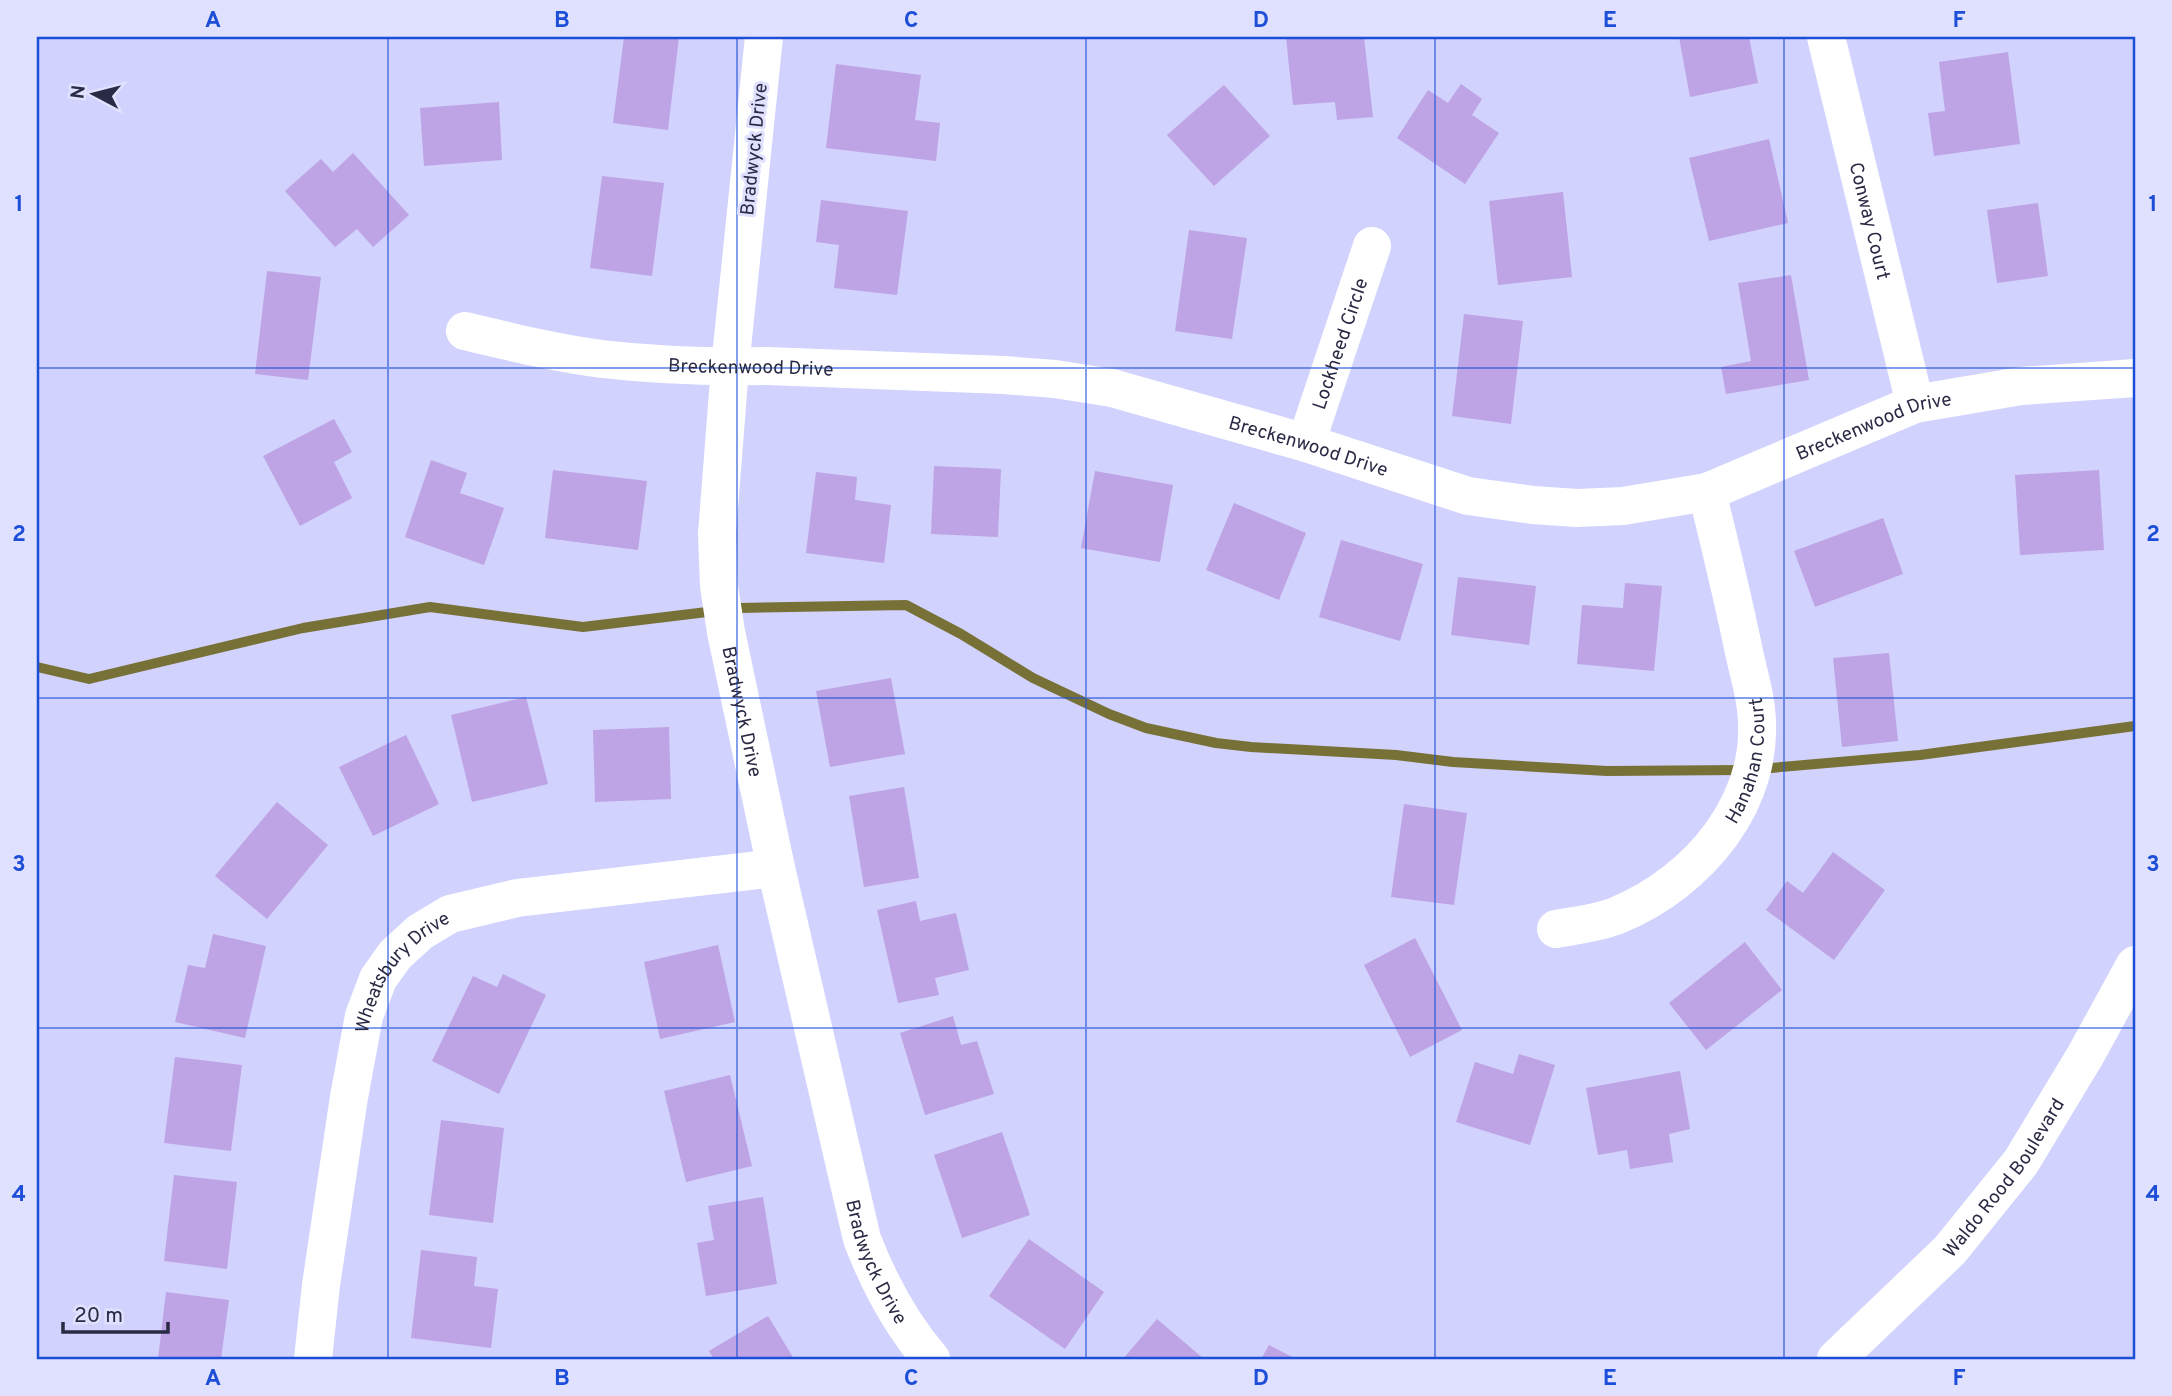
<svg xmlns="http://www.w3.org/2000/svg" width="2172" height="1396" font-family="Overpass,sans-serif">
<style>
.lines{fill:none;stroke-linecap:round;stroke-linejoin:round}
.stream{stroke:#787137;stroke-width:10}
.building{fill:#bea3e5}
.street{stroke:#fff;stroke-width:38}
.secondary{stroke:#fff;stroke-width:38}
.grid{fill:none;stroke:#1d4ed8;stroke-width:2;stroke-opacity:0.55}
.labels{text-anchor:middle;stroke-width:6;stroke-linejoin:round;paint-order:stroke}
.street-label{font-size:19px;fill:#2a2a45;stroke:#e0e1fe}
.neatline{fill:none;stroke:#1d4ed8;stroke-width:2.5}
.grid-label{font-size:23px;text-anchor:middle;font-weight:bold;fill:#1d4ed8}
</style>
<rect width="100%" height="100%" fill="#d1d2fd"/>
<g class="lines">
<g class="stream">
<path d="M37 667 89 679 303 628 430 607 583 627 740 608 906 605 961 634 1033 678 1109 714 1146 728 1216 743 1251 747 1396 755 1453 762 1607 771 1743 770"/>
<path d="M1759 769 1920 755 2135 726"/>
</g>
</g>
<g class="building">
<path d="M624 37H679L668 130 613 123Z"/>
<path d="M1286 37H1364L1373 117 1337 120 1335 102 1293 105Z"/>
<path d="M1679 37H1749L1758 83 1690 97Z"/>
<path d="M2008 52 2020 144 1934 156 1928 113 1945 111 1939 62Z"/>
<path d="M836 64 921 75 915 120 940 123 936 161 826 148Z"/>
<path d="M1461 84 1482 99 1472 115 1499 133 1465 184 1397 138 1428 90 1448 103Z"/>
<path d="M1224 85 1270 136 1214 186 1167 135Z"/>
<path d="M499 102 502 160 424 166 420 108Z"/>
<path d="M1769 139 1788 223 1709 241 1689 158Z"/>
<path d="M353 153 409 215 373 247 357 229 335 247 285 191 321 159 333 172Z"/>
<path d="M602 176 664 183 652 276 590 268Z"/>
<path d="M1563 192 1572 277 1498 285 1489 201Z"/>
<path d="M821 200 908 211 897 295 834 288 839 245 816 242Z"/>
<path d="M2038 203 2048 276 1997 283 1987 210Z"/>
<path d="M1189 230 1247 238 1232 339 1175 331Z"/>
<path d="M267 271 321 277 308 380 255 374Z"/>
<path d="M1791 275 1809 380 1726 394 1721 367 1751 361 1738 283Z"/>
<path d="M1464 314 1523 321 1511 424 1452 416Z"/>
<path d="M334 419 352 452 334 462 352 498 300 526 263 456Z"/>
<path d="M431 460 467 473 460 493 504 508 484 565 405 537Z"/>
<path d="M934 466 1001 469 998 537 931 534Z"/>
<path d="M553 470 647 481 638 550 545 538Z"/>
<path d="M2099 470 2104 550 2020 555 2015 475Z"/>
<path d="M1095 471 1173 485 1160 562 1081 548Z"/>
<path d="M816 472 857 477 855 500 891 505 884 563 806 553Z"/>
<path d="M1234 503 1306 533 1279 600 1206 570Z"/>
<path d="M1883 518 1903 574 1815 607 1794 551Z"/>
<path d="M1341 540 1423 564 1400 641 1319 617Z"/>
<path d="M1458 577 1536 586 1529 645 1451 635Z"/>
<path d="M1625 583 1662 586 1654 671 1577 664 1582 605 1623 608Z"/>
<path d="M1889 653 1898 741 1842 747 1833 658Z"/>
<path d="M891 678 905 754 830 767 816 691Z"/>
<path d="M526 697 548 784 472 802 451 715Z"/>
<path d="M669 727 671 799 595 802 593 730Z"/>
<path d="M406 735 439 804 373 836 339 767Z"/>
<path d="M904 787 919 878 864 887 849 796Z"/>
<path d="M277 802 328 845 267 919 215 876Z"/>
<path d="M1404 804 1467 813 1454 905 1391 897Z"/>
<path d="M1833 852 1885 890 1834 960 1766 910 1787 881 1803 893Z"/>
<path d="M916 901 920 921 956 913 969 970 935 978 939 995 898 1003 877 910Z"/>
<path d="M213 934 266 946 245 1038 175 1022 188 965 205 968Z"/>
<path d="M1415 938 1462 1030 1410 1057 1364 965Z"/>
<path d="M1745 942 1782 990 1706 1050 1669 1003Z"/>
<path d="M718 945 735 1022 660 1039 644 962Z"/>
<path d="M503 974 546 995 499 1094 432 1061 473 976 497 987Z"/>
<path d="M953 1016 961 1045 977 1041 994 1094 925 1115 900 1033Z"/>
<path d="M1519 1054 1555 1065 1530 1145 1456 1122 1475 1062 1513 1074Z"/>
<path d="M175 1057 242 1065 231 1151 164 1143Z"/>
<path d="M1680 1071 1690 1129 1669 1134 1673 1162 1630 1169 1627 1150 1598 1155 1586 1088Z"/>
<path d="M730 1075 752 1166 686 1182 664 1091Z"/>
<path d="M441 1120 504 1128 493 1223 429 1215Z"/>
<path d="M1002 1132 1030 1215 962 1238 934 1155Z"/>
<path d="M174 1175 237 1182 227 1269 164 1261Z"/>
<path d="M763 1197 777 1284 706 1296 697 1243 714 1240 708 1206Z"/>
<path d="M1029 1239 1104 1292 1065 1349 989 1296Z"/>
<path d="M421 1250 477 1257 474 1286 498 1289 491 1348 411 1338Z"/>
<path d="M166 1292 229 1300 221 1359H158Z"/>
<path d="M768 1316 794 1359H714L709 1351Z"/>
<path d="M1157 1319 1204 1359H1123Z"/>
<path d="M1269 1345 1296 1359H1261Z"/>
</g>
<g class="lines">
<g class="street">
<path id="s1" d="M764 37 730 367 717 534 719 586 726 632 776 868 862 1239C879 1283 900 1323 931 1359"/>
<path id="s2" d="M1826 37 1915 404"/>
<path id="s3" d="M465 331C511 342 556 353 602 359 654 365 715 367 767 366L1004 375 1055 379 1112 388 1306 443 1468 496 1533 505 1577 508 1623 506 1707 492 1915 404 2021 386 2135 378"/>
<path id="s4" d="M1306 443 1372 246"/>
<path id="s5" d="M1556 929C1576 925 1600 923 1618 915 1699 881 1767 801 1756 709 1754 690 1748 671 1744 652 1733 598 1720 545 1707 492"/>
<path id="s6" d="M313 1359 321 1285 349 1097 364 1016 378 979 395 955 420 932 450 914 517 898 776 868"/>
</g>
<path class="secondary" id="s7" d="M1836 1359 1950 1250 2021 1162 2085 1056 2135 965"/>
</g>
<path class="grid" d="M388 37V1359M737 37V1359M1086 37V1359M1435 37V1359M1784 37V1359M37 368H2135M37 698H2135M37 1028H2135"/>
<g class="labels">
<g class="street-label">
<text transform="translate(753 149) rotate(-84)" y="7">Bradwyck Drive</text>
<text dy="7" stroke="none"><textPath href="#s2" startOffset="189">Conway Court</textPath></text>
<text dy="7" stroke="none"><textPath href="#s4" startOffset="105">Lockheed Circle</textPath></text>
<text dy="7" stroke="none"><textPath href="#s3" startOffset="289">Breckenwood Drive</textPath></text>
<text dy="7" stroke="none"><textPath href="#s3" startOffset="1444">Breckenwood Drive</textPath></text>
<text dy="7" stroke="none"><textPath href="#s3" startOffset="856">Breckenwood Drive</textPath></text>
<text dy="7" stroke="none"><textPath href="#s1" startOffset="679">Bradwyck Drive</textPath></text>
<text dy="7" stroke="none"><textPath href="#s5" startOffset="276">Hanahan Court</textPath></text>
<text dy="7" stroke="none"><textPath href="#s6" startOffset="406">Wheatsbury Drive</textPath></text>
<text dy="7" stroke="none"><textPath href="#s7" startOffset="248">Waldo Rood Boulevard</textPath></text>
<text dy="7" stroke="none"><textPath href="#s1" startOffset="1246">Bradwyck Drive</textPath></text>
</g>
</g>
<rect width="2172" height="1396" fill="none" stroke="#e0e1fe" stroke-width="77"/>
<g transform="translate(94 94) rotate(277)" stroke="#e0e1fe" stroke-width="5" paint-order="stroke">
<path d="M0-5L12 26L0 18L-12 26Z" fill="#2a2a45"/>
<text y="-10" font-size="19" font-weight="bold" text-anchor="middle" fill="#2a2a45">N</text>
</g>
<path d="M63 1322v10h105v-10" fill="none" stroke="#2a2a45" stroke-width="3.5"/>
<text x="74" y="1322" font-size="21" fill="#2a2a45" stroke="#e0e1fe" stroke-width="5" paint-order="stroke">20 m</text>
<rect x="38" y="38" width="2096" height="1320" class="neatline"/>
<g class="grid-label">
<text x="213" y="27">A</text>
<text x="562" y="27">B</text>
<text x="911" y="27">C</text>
<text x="1261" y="27">D</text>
<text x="1610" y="27">E</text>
<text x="1959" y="27">F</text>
<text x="19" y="211">1</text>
<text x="2153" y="211">1</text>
<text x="19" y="541">2</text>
<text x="2153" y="541">2</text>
<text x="19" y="871">3</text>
<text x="2153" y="871">3</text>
<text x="19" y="1201">4</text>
<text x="2153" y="1201">4</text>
<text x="213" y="1385">A</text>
<text x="562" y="1385">B</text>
<text x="911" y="1385">C</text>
<text x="1261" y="1385">D</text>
<text x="1610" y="1385">E</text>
<text x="1959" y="1385">F</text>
</g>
</svg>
